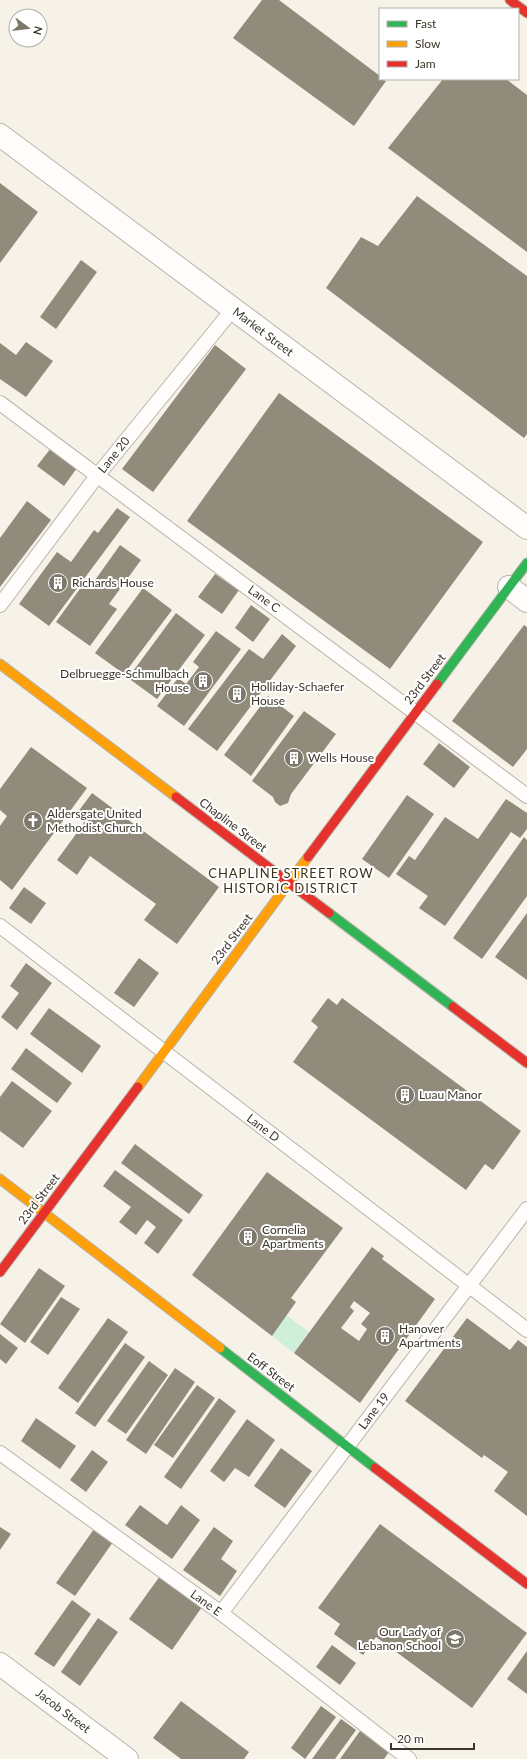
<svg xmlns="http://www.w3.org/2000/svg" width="527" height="1759" font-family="Lato,sans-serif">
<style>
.green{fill:#d0efda}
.building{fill:#918b7c;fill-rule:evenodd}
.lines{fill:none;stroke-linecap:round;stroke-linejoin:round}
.lane-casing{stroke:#b8b4aa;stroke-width:16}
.street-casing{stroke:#b8b4aa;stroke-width:24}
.fast-casing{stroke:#b8b4aa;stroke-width:11}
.slow-casing{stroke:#b8b4aa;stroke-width:11}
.jam-casing{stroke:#b8b4aa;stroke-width:11}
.lane{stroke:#fefdfc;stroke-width:14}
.street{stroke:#fefdfc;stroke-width:22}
.fast{stroke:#30b455;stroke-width:9}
.slow{stroke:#ff9f0a;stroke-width:9}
.jam{stroke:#e5322d;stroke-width:9}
.labels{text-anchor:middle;stroke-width:4;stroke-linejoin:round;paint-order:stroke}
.street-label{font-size:12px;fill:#3b362a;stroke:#fff}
.poi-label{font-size:12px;fill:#3b362a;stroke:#fff;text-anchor:start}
.neighbourhood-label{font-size:13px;letter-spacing:1px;fill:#3e341a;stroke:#fff}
</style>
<rect width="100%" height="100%" fill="#f7f2e8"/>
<path class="green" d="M286 1315 309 1332 294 1353 272 1336Z"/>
<g class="building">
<path d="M262 0H279L380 76V79L386 81 354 126 233 38Z"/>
<path d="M443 79H506L527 95V252L388 148Z"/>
<path d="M0 183 38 212 0 263Z"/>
<path d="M417 196 527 276V434L524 438 326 288 361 237 378 246Z"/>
<path d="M81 260 97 272 56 329 40 317Z"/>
<path d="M26 342 53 361 26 397 0 379V343L16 355Z"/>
<path d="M215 345 246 369 153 492 122 469Z"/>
<path d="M279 393 483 542 390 669 187 521Z"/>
<path d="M51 448 77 468 64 486 37 466Z"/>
<path d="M27 501 51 520 0 587V538Z"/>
<path d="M117 508 130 517 49 626 19 604 57 552 71 562 94 530 98 533Z"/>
<path d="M120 545 141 560 109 604 117 609 90 646 56 622 87 579 93 583Z"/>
<path d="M215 574 239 590 222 614 198 597Z"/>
<path d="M143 588 172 610 124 674 95 653Z"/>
<path d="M251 605 270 619 253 642 235 628Z"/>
<path d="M176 613 205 635 157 699 128 678Z"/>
<path d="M524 625 527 627V749L513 767 452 721Z"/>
<path d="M216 631 241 649 184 726 157 706 178 678 186 684 199 667 193 662Z"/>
<path d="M282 634 296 646 217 751 188 729 249 649 263 659Z"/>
<path d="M268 696 294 716 251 776 224 755Z"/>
<path d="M304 711 336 734 291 794 288 803 280 806 275 802 273 797 252 781Z"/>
<path d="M439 743 470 767 454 788 423 764Z"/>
<path d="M31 747 87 788 12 890 0 880V826L7 816 0 810V789Z"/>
<path d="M92 793 219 887 177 944 144 920 156 904 90 856 77 875 57 860 84 823 75 816Z"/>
<path d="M407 795 434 814 389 878 362 859Z"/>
<path d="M506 799 527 813V829L520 838 511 832 445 926 419 908 428 896 396 874 409 856 415 860 445 817 478 839Z"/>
<path d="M524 837 527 840V896L482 959 453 938Z"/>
<path d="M24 887 46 903 31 924 9 908Z"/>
<path d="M527 913V980L495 957Z"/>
<path d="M139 958 159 973 134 1007 114 993Z"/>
<path d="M26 963 52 983 17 1030 1 1017 19 993 10 986Z"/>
<path d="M328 998 337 1005 342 998 521 1131 493 1170 485 1164 466 1190 293 1062 318 1027 311 1021Z"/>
<path d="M49 1008 101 1046 82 1073 30 1034Z"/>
<path d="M26 1048 72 1083 57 1103 11 1069Z"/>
<path d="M12 1081 52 1111 23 1148 0 1131V1097Z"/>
<path d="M135 1144 203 1195 189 1214 121 1163Z"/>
<path d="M115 1170 183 1220 158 1254 144 1243 156 1227 147 1220 136 1235 119 1222 131 1207 103 1186Z"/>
<path d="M267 1172 343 1228 291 1298 296 1302 272 1336 192 1275Z"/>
<path d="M372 1247 384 1256 382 1259 435 1299 360 1403 294 1353ZM354 1301 370 1313 361 1324 367 1329 359 1341 341 1328 354 1311 350 1307Z"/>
<path d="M39 1268 65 1286 25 1343 0 1324Z"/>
<path d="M61 1297 80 1309 48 1355 30 1342Z"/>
<path d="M108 1318 128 1332 78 1403 58 1388Z"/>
<path d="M467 1318 510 1350 518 1340 527 1347V1516L494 1491 508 1472 484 1455 482 1458 405 1401Z"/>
<path d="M0 1334 18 1348 6 1364 0 1359Z"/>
<path d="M125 1343 145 1357 95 1427 75 1413Z"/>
<path d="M149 1361 168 1375 126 1434 107 1421Z"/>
<path d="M175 1368 195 1382 146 1454 126 1440Z"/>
<path d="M197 1385 215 1398 173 1458 154 1445Z"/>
<path d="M219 1398 236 1411 181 1489 164 1477Z"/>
<path d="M36 1418 76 1446 60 1469 21 1441Z"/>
<path d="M247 1419 275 1440 249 1477 235 1468 224 1482 210 1471Z"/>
<path d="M281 1448 312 1471 285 1508 254 1486Z"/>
<path d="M92 1450 108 1462 86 1492 70 1480Z"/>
<path d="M140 1505 167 1525 181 1505 200 1520 172 1559 125 1525Z"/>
<path d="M380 1524 527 1633 472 1708 376 1637 363 1655 334 1634 340 1624 318 1608Z"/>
<path d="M0 1527 11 1534 0 1550Z"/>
<path d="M214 1527 233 1541 221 1559 237 1571 220 1596 183 1570Z"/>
<path d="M94 1529 113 1542 75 1596 56 1583Z"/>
<path d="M160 1576 202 1607 172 1650 129 1619Z"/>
<path d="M72 1600 91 1614 54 1667 34 1654Z"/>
<path d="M98 1618 118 1632 80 1686 61 1672Z"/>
<path d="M332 1645 356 1663 340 1685 316 1667Z"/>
<path d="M527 1651V1694L507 1679Z"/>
<path d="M181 1701 249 1752 244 1759H181L153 1738Z"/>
<path d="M321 1706 336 1717 305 1759 291 1748Z"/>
<path d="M341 1719 356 1730 335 1759H312Z"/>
<path d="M360 1731 389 1752 384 1759H340Z"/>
</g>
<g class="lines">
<g class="lane-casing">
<g id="lane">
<path d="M0 403 527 796"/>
<path d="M0 605 97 476 233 309"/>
<path d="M0 926 527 1330"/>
<path d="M0 1453 221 1613 409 1759"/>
<path d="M221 1613 527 1209"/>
</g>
</g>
<g class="street-casing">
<g id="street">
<path d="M0 135 527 528"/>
<path d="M509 587 527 601"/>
<path d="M0 1664 127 1759"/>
</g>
</g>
<g class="fast-casing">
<g id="fast">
<path d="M437 684 527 563"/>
<path d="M329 913 453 1007"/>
<path d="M220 1348 375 1468"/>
</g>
</g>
<g class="slow-casing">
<g id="slow">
<path d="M0 664 176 797"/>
<path d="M138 1087 308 857"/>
<path d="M0 1179 220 1348"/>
</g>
</g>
<g class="jam-casing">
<g id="jam">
<path d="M510 0 527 13"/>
<path d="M176 797 329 913"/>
<path d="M308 857 437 684"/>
<path d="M453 1007 527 1063"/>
<path d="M0 1272 138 1087"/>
<path d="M375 1468 527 1584"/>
</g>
</g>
<use href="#lane" class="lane"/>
<use href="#street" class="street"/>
<use href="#fast" class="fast"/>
<use href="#slow" class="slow"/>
<use href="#jam" class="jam"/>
</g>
<defs>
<g id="building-disc" transform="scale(1)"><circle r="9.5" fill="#7d786c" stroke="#fff"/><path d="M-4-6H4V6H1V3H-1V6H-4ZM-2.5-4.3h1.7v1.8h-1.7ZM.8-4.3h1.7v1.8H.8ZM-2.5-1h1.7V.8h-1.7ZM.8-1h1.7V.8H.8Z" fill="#fff"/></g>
<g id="church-disc" transform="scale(1)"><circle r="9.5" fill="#7d786c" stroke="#fff"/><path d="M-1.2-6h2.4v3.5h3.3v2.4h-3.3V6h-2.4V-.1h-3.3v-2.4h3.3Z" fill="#fff"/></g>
<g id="school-disc" transform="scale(1)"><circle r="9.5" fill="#7d786c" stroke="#fff"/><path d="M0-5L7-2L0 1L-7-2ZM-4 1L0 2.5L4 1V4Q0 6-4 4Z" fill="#fff"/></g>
</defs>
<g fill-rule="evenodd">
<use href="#building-disc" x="58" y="583"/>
<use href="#building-disc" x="203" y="681"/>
<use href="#building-disc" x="237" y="694"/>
<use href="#building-disc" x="294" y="758"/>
<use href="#church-disc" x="33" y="821"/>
<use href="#building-disc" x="405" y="1095"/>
<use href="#building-disc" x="248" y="1237"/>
<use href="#building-disc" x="385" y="1336"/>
<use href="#school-disc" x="455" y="1639"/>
</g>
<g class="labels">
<g class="street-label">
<text transform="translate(263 332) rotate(37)" y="4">Market Street</text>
<text transform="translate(114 455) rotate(-51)" y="4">Lane 20</text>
<text transform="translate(264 599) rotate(36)" y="4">Lane C</text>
<text transform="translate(425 679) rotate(-53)" y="4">23rd Street</text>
<text transform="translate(233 825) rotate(37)" y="4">Chapline Street</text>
<text transform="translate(232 939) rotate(-53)" y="4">23rd Street</text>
<text transform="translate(263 1128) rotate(37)" y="4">Lane D</text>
<text transform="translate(39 1199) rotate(-53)" y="4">23rd Street</text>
<text transform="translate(271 1372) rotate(37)" y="4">Eoff Street</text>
<text transform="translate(374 1411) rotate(-53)" y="4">Lane 19</text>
<text transform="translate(206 1603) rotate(36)" y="4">Lane E</text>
<text transform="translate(63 1711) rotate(37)" y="4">Jacob Street</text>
</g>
<g class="poi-label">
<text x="72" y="587">Richards House</text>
<text x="189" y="678" text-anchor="end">Delbruegge-Schmulbach<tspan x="189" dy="14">House</tspan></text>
<text x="251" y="691">Holliday-Schaefer<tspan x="251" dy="14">House</tspan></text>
<text x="308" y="762">Wells House</text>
<text x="47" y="818">Aldersgate United<tspan x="47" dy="14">Methodist Church</tspan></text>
<text x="419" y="1099">Luau Manor</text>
<text x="262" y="1234">Cornelia<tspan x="262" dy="14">Apartments</tspan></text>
<text x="399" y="1333">Hanover<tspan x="399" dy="14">Apartments</tspan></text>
<text x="441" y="1636" text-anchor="end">Our Lady of<tspan x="441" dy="14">Lebanon School</tspan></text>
</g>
<g class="neighbourhood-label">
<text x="291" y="878">CHAPLINE STREET ROW<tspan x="291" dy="15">HISTORIC DISTRICT</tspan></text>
</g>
</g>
<rect x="379" y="8" width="140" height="72" fill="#ffffff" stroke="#b1afaa"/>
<rect x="387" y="21" width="20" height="6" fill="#30b455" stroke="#b1afaa"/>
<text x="415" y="28" font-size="12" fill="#3b362a">Fast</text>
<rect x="387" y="41" width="20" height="6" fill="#ff9f0a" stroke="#b1afaa"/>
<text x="415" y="48" font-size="12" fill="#3b362a">Slow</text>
<rect x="387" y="61" width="20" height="6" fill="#e5322d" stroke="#b1afaa"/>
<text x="415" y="68" font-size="12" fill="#3b362a">Jam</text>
<g transform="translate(28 28) rotate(105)"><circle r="19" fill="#ffffff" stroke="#b1afaa"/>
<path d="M0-3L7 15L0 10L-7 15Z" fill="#7d786c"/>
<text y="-6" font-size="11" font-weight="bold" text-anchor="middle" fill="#3b362a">N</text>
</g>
<path d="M391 1743v6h83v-6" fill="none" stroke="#3b362a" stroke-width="2"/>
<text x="397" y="1743" font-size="12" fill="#3b362a" stroke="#ffffff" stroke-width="3" paint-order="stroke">20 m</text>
</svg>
